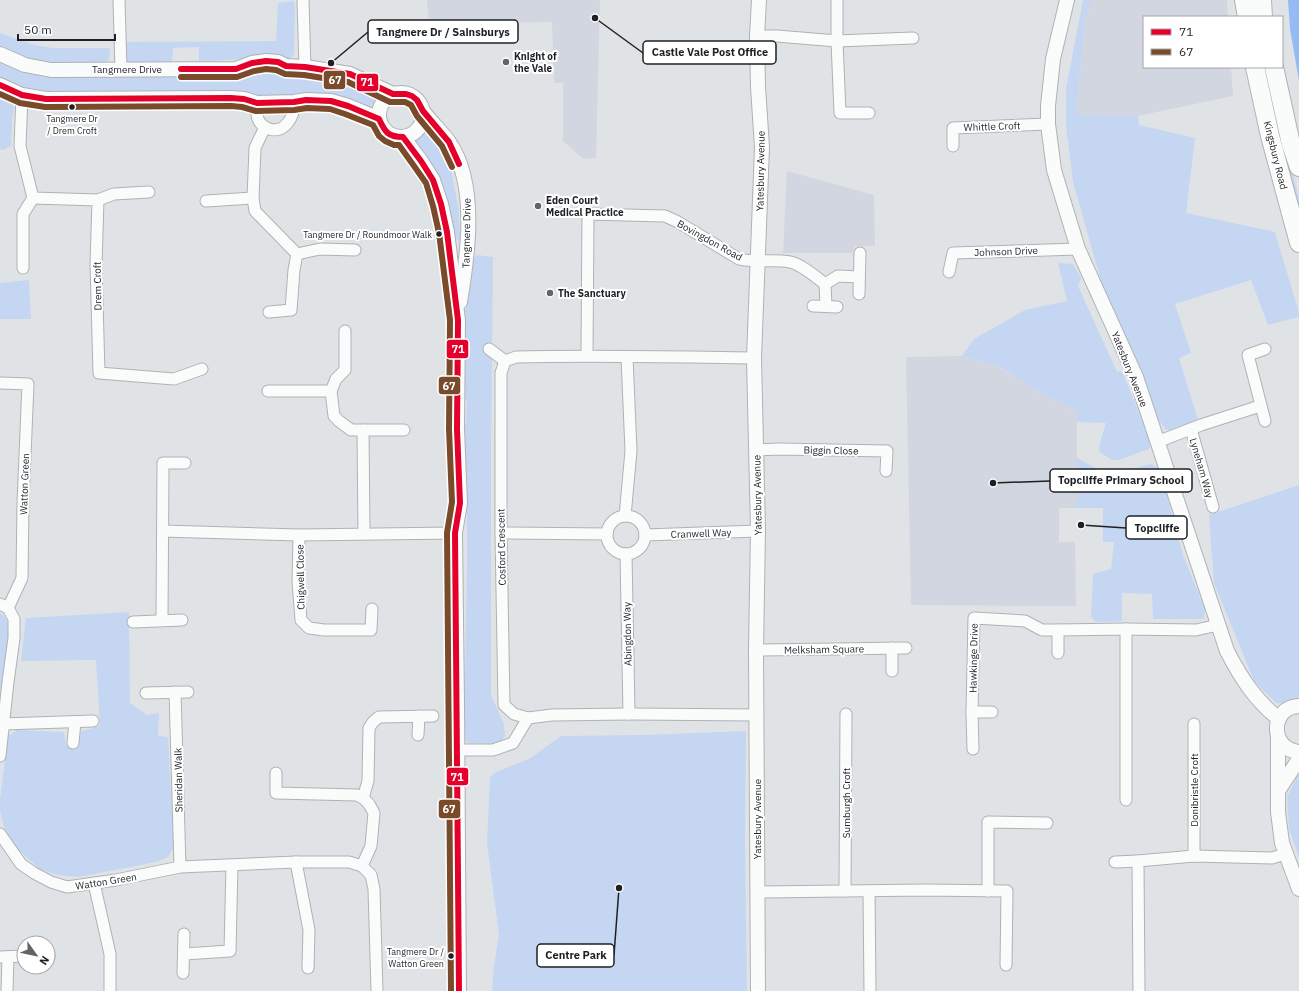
<svg xmlns="http://www.w3.org/2000/svg" width="1299" height="991" font-family="'IBM Plex Sans',sans-serif">
<style>
.built{fill:#d1d6e0}
.green{fill:#c4d6f2}
.water{fill:#96baf4}
.lines{fill:none;stroke-linecap:round;stroke-linejoin:round}
.minor-casing{stroke:#afb2b4;stroke-width:13}
.tertiary-casing{stroke:#afb2b4;stroke-width:16}
.trunk-casing{stroke:#afb2b4;stroke-width:20}
.minor{stroke:#fafbfb;stroke-width:11}
.tertiary{stroke:#fafbfb;stroke-width:14}
.trunk{stroke:#fafbfb;stroke-width:18}
.bus-1-casing{stroke:#fff;stroke-width:9}
.bus-2-casing{stroke:#fff;stroke-width:9}
.bus-1{stroke:#e4002b;stroke-width:6}
.bus-2{stroke:#7a4b2a;stroke-width:6}
.poi-dot{fill:#626467;stroke:#fff;stroke-width:1.5}
.bus-dot{fill:#1e2023;stroke:#fff;stroke-width:1.5}
.labels{text-anchor:middle;stroke-width:4;stroke-linejoin:round;paint-order:stroke}
.bus-label{font-size:9px;fill:#1e2023;stroke:#fff;text-anchor:end}
.poi-label{font-size:10px;font-weight:bold;fill:#1e2023;stroke:#fff;text-anchor:start}
.street-label{font-size:10px;fill:#1e2023;stroke:#fff}
.leader{fill:none;stroke:#1e2023;stroke-width:1.5}
.callout-dot{fill:#1e2023;stroke:#fff;stroke-width:1.5}
.callout{fill:#fff;stroke:#1e2023;stroke-width:1.5}
.callout-label{font-size:11px;text-anchor:middle;font-weight:bold;fill:#1e2023}
.line-badge{stroke:#fff;stroke-width:1.5}
.badge-label{font-size:11px;text-anchor:middle;font-weight:bold;fill:#fff}
</style>
<rect width="100%" height="100%" fill="#e0e3e6"/>
<g class="built">
<path d="M427 0H600L596 158 583 159 563 141V83H554L552 22 429 24Z"/>
<path d="M1091 0H1227L1228 17H1144V67H1231L1233 96 1138 116 1076 115 1085 21Z"/>
<path d="M787 171 874 195 875 246H855L853 253H783Z"/>
<path d="M962 356 997 366 1039 392 1077 411V508H1059V542H1075L1076 606 911 605 906 357Z"/>
</g>
<g class="green">
<path d="M1083 0H1091L1085 21 1076 115 1138 116 1139 125 1195 138 1186 213 1275 232 1299 313V317L1268 325 1251 280 1175 304 1191 353 1179 358 1198 420 1171 431 1165 429 1158 419 1141 369 1103 288 1073 182 1066 125V89Z"/>
<path d="M293 1 295 4 294 54 289 60 276 58 199 61V47L173 48 172 62 129 64 126 61 125 42 276 41 278 3Z"/>
<path d="M0 33 35 45 52 48H110L109 60 103 64 44 62 14 55 0 47Z"/>
<path d="M0 59 48 74 241 75 253 71 272 70 277 73 343 79 358 83 379 95 368 112 288 98 58 95 27 91 0 81Z"/>
<path d="M1259 67H1264L1299 198V223Z"/>
<path d="M0 93 14 101V104L12 121 11 146 3 150 0 149Z"/>
<path d="M424 129 431 135 450 164 459 211 460 242 451 234 410 140 420 133Z"/>
<path d="M477 255 493 257 491 445V695L504 724 505 736 499 744 468 743 464 737 467 566V518L464 491 463 425 466 424 467 400 463 399V334L470 264Z"/>
<path d="M1058 263 1073 264 1081 278 1078 286 1117 372 1122 371 1151 442 1149 449 1119 460H1112L1099 452 1100 442 1106 423 1077 422V411L1039 392 998 366 962 356 974 339 1025 310 1067 301Z"/>
<path d="M29 280 31 319H0V283Z"/>
<path d="M1077 458 1114 478 1126 470 1151 464 1160 469 1183 555 1205 609 1204 619H1153L1152 594 1122 593V621L1096 622 1091 617 1093 574 1111 569 1114 542H1103V508H1077Z"/>
<path d="M1299 485V703H1276L1254 681 1214 583 1209 515Z"/>
<path d="M129 612 130 703 147 715 159 713 158 736 168 737 174 847 168 857 156 862 79 877 57 875 40 869 14 846 5 831 0 811V799L8 736 17 730 64 732 66 745 76 747 82 731 100 726 96 660 21 661 26 618Z"/>
<path d="M0 613 5 617 10 628 0 694Z"/>
<path d="M746 731 745 842 747 991H492L494 966 499 935 487 843 490 777 496 772 529 759 561 736 643 735Z"/>
<path d="M1299 773V857L1289 829 1287 797Z"/>
</g>
<path class="water" d="M1288 0H1299V81L1290 29Z"/>
<g class="lines">
<g class="minor-casing">
<g id="minor">
<path d="M119 0 121 69"/>
<path d="M303 0 305 67"/>
<path d="M837 0V41L840 113H869"/>
<path d="M757 36H777L837 41 913 38"/>
<path d="M22 95 20 146 33 198 98 200 96 264 99 373 174 379 202 369"/>
<path d="M257 103C257 108 256 114 258 119 260 124 264 127 269 129 285 134 295 116 294 102"/>
<path d="M265 127 255 148 253 198 255 211 297 254 294 270 291 310 269 312"/>
<path d="M953 146V128L1048 124"/>
<path d="M98 200 114 194 149 192"/>
<path d="M206 201 253 198"/>
<path d="M297 254 320 249 355 250"/>
<path d="M23 268V214L33 198"/>
<path d="M949 272 953 253 1078 249"/>
<path d="M859 294 860 253"/>
<path d="M813 306 837 307"/>
<path d="M826 306 825 284 838 276 859 277"/>
<path d="M489 349 505 361"/>
<path d="M587 356 588 214 665 216 678 222 739 259C756 263 773 259 790 262 801 264 816 277 825 284"/>
<path d="M754 358C675 357 596 355 516 357L505 361 501 373V533L504 705 514 714 528 718 552 715 629 714 757 715"/>
<path d="M0 383 28 384 23 503 22 578 8 608"/>
<path d="M268 391H331L336 379 345 370V331"/>
<path d="M331 391 334 416 339 421 351 430H404"/>
<path d="M1265 421 1248 355 1265 349"/>
<path d="M1191 429 1213 507"/>
<path d="M363 430 364 534"/>
<path d="M1157 442 1201 425 1260 406"/>
<path d="M756 450 779 449 887 451 886 471"/>
<path d="M625 516 631 451 627 357"/>
<circle cx="626" cy="535" r="19"/>
<path d="M163 531 299 535 455 533"/>
<path d="M501 533 607 534"/>
<path d="M299 535 298 582 301 620 309 628 324 630H371L372 609"/>
<path d="M645 535 758 531"/>
<path d="M626 554 629 714"/>
<path d="M0 604 8 608 14 619V638L8 682 0 756"/>
<path d="M162 620 163 463H185"/>
<path d="M133 622 182 620"/>
<path d="M1126 629V800"/>
<path d="M756 650 906 648"/>
<path d="M1058 653V630"/>
<path d="M892 671V648"/>
<path d="M175 692 180 867"/>
<path d="M146 693 188 692"/>
<path d="M972 712H992"/>
<path d="M3 724 93 721"/>
<path d="M1194 724V856"/>
<path d="M418 735 419 716"/>
<path d="M73 743 75 722"/>
<path d="M973 749 972 712 974 618 1025 621 1042 630H1058L1126 629 1196 630 1218 625"/>
<path d="M457 750H493L513 743 528 718"/>
<path d="M276 773V793L357 795 363 798 369 804 374 813 371 846 362 866"/>
<path d="M363 798 368 781 369 728 373 722 379 717 433 716"/>
<path d="M0 834 21 864 34 873 51 882 67 887 116 880 180 867 296 862H349L362 866 371 875 374 889 377 991"/>
<path d="M296 862 309 930 308 968"/>
<path d="M1115 862 1138 861"/>
<path d="M94 883 110 954V991"/>
<path d="M845 891 846 714"/>
<path d="M869 891 870 991"/>
<path d="M988 891V822L1047 823"/>
<path d="M757 892 925 890 1007 891 1006 965"/>
<path d="M184 954 230 951 232 865"/>
<path d="M48 956H49"/>
<path d="M0 957 24 956"/>
<path d="M183 973 184 934"/>
<path d="M7 991 8 957"/>
<path d="M1139 991 1138 861 1194 856 1272 858 1285 854"/>
</g>
</g>
<g class="tertiary-casing">
<g id="tertiary">
<path d="M1067 0 1053 59 1048 106V124L1054 170 1078 249 1136 377 1227 651C1241 678 1255 700 1279 719"/>
<path d="M0 54 25 65 51 70 236 69 252 63 266 61 278 62 286 66 305 67 350 74 393 94"/>
<path d="M0 85 22 95 46 99 231 98 244 99 257 103 294 102 306 100 331 101 348 106 379 119"/>
<circle cx="401" cy="115" r="22"/>
<path d="M423 111C431 122 441 131 449 142 478 184 468 254 460 302"/>
<path d="M403 137 421 161 433 180 441 204 447 232 458 320 457 429 460 503 455 533 457 703 459 991"/>
<path d="M1299 706C1270 707 1269 749 1299 752"/>
<path d="M1278 737V812L1282 843 1299 889"/>
<path d="M1278 791 1299 759"/>
<path d="M758 991 756 650 758 531 754 358 762 147 758 87 757 36 759 0"/>
</g>
</g>
<g class="trunk-casing">
<g id="trunk">
<path d="M1244 0 1247 17"/>
<path d="M1262 0 1263 17"/>
<path d="M1255 67 1270 136 1299 243"/>
<path d="M1274 67 1291 144 1299 167"/>
</g>
</g>
<use href="#minor" class="minor"/>
<use href="#tertiary" class="tertiary"/>
<use href="#trunk" class="trunk"/>
<g class="bus-1-casing">
<g id="bus-1">
<path d="M181 69H236L252 63 266 61 278 62 286 66 305 67 350 74 393 94H406L412 96 417 100 423 111 449 142 459 164"/>
<path d="M0 85 22 95 46 99 231 98 244 99 257 103 294 102 306 100 331 101 348 106 379 119C385 132 388 137 403 137L421 161 433 180 441 204 447 232 458 320 457 429 460 503 455 533 459 991"/>
</g>
</g>
<g class="bus-2-casing">
<g id="bus-2">
<path d="M181 77H237L254 71 266 69 276 70 285 74 304 75 348 82 390 102H405L411 105 417 116 442 146 452 167"/>
<path d="M0 94 20 103 45 107 231 106 242 107 256 111 294 110 307 108 330 109 345 114 373 125 379 136 385 141 394 145H399L414 166 426 183 433 206 439 233 450 320 449 429 452 502 447 533 451 991"/>
</g>
</g>
<use href="#bus-1" class="bus-1"/>
<use href="#bus-2" class="bus-2"/>
</g>
<g class="poi-dot">
<circle cx="506" cy="62" r="4"/>
<circle cx="538" cy="206" r="4"/>
<circle cx="550" cy="293" r="4"/>
</g>
<g class="bus-dot">
<circle cx="72" cy="107" r="3.5"/>
<circle cx="439" cy="234" r="3.5"/>
<circle cx="451" cy="956" r="3.5"/>
</g>
<g class="labels">
<g class="bus-label">
<text x="72" y="122" text-anchor="middle">Tangmere Dr<tspan x="72" dy="12">/ Drem Croft</tspan></text>
<text x="432" y="238">Tangmere Dr / Roundmoor Walk</text>
<text x="444" y="955">Tangmere Dr /<tspan x="444" dy="12">Watton Green</tspan></text>
</g>
<g class="poi-label">
<text x="514" y="60">Knight of<tspan x="514" dy="12">the Vale</tspan></text>
<text x="546" y="204">Eden Court<tspan x="546" dy="12">Medical Practice</tspan></text>
<text x="558" y="297">The Sanctuary</text>
</g>
<g class="street-label">
<text x="127" y="73">Tangmere Drive</text>
<text transform="translate(992 126) rotate(-2)" y="4">Whittle Croft</text>
<text transform="translate(1276 155) rotate(76)" y="4">Kingsbury Road</text>
<text transform="translate(760 171) rotate(-89)" y="4">Yatesbury Avenue</text>
<text transform="translate(466 233) rotate(-89)" y="4">Tangmere Drive</text>
<text transform="translate(710 240) rotate(29)" y="4">Bovingdon Road</text>
<text transform="translate(1006 251) rotate(-2)" y="4">Johnson Drive</text>
<text transform="translate(97 286) rotate(-91)" y="4">Drem Croft</text>
<text transform="translate(1130 369) rotate(68)" y="4">Yatesbury Avenue</text>
<text transform="translate(831 450) rotate(1)" y="4">Biggin Close</text>
<text transform="translate(1202 468) rotate(74)" y="4">Lyneham Way</text>
<text transform="translate(24 484) rotate(-88)" y="4">Watton Green</text>
<text transform="translate(757 495) rotate(-91)" y="4">Yatesbury Avenue</text>
<text transform="translate(701 533) rotate(-2)" y="4">Cranwell Way</text>
<text transform="translate(501 547) rotate(-91)" y="4">Cosford Crescent</text>
<text transform="translate(300 577) rotate(-91)" y="4">Chigwell Close</text>
<text transform="translate(627 634) rotate(-91)" y="4">Abingdon Way</text>
<text transform="translate(824 649) rotate(-1)" y="4">Melksham Square</text>
<text transform="translate(973 658) rotate(-89)" y="4">Hawkinge Drive</text>
<text transform="translate(178 780) rotate(-91)" y="4">Sheridan Walk</text>
<text transform="translate(1194 790) rotate(-90)" y="4">Donibristle Croft</text>
<text transform="translate(846 803) rotate(-90)" y="4">Sumburgh Croft</text>
<text transform="translate(757 819) rotate(-90)" y="4">Yatesbury Avenue</text>
<text transform="translate(106 881) rotate(-9)" y="4">Watton Green</text>
</g>
</g>
<path class="leader" d="M331 63L368 32M595 18L643 53M993 483L1050 481M1081 525L1126 528M619 888L614 955"/>
<g class="callout-dot">
<circle cx="331" cy="63" r="4"/>
<circle cx="595" cy="18" r="4"/>
<circle cx="993" cy="483" r="4"/>
<circle cx="1081" cy="525" r="4"/>
<circle cx="619" cy="888" r="4"/>
</g>
<g class="callout">
<rect x="368" y="20" width="150" height="23" rx="4"/>
<rect x="643" y="41" width="133" height="23" rx="4"/>
<rect x="1050" y="469" width="142" height="23" rx="4"/>
<rect x="1126" y="516" width="61" height="23" rx="4"/>
<rect x="537" y="944" width="77" height="23" rx="4"/>
</g>
<g class="callout-label">
<text x="443" y="36">Tangmere Dr / Sainsburys</text>
<text x="710" y="56">Castle Vale Post Office</text>
<text x="1121" y="484">Topcliffe Primary School</text>
<text x="1157" y="532">Topcliffe</text>
<text x="576" y="959">Centre Park</text>
</g>
<g class="line-badge">
<rect x="323" y="70" width="23" height="20" rx="4" fill="#7a4b2a"/>
<rect x="356" y="73" width="23" height="19" rx="4" fill="#e4002b"/>
<rect x="446" y="339" width="23" height="20" rx="4" fill="#e4002b"/>
<rect x="438" y="376" width="23" height="19" rx="4" fill="#7a4b2a"/>
<rect x="446" y="767" width="23" height="19" rx="4" fill="#e4002b"/>
<rect x="438" y="799" width="23" height="20" rx="4" fill="#7a4b2a"/>
</g>
<g class="badge-label">
<text x="335" y="84">67</text>
<text x="367" y="86">71</text>
<text x="458" y="353">71</text>
<text x="449" y="390">67</text>
<text x="457" y="781">71</text>
<text x="449" y="813">67</text>
</g>
<rect x="1143" y="16" width="140" height="52" fill="#ffffff" stroke="#a5a6a7"/>
<rect x="1151" y="29" width="20" height="6" fill="#e4002b" stroke="#a5a6a7"/>
<text x="1179" y="36" font-size="12" fill="#1e2023">71</text>
<rect x="1151" y="49" width="20" height="6" fill="#7a4b2a" stroke="#a5a6a7"/>
<text x="1179" y="56" font-size="12" fill="#1e2023">67</text>
<g transform="translate(36 955) rotate(123)"><circle r="19" fill="#ffffff" stroke="#a5a6a7"/>
<path d="M0-3L7 15L0 10L-7 15Z" fill="#626467"/>
<text y="-6" font-size="11" font-weight="bold" text-anchor="middle" fill="#1e2023">N</text>
</g>
<path d="M18 34v6h97v-6" fill="none" stroke="#1e2023" stroke-width="2"/>
<text x="24" y="34" font-size="12" fill="#1e2023" stroke="#ffffff" stroke-width="3" paint-order="stroke">50 m</text>
</svg>
